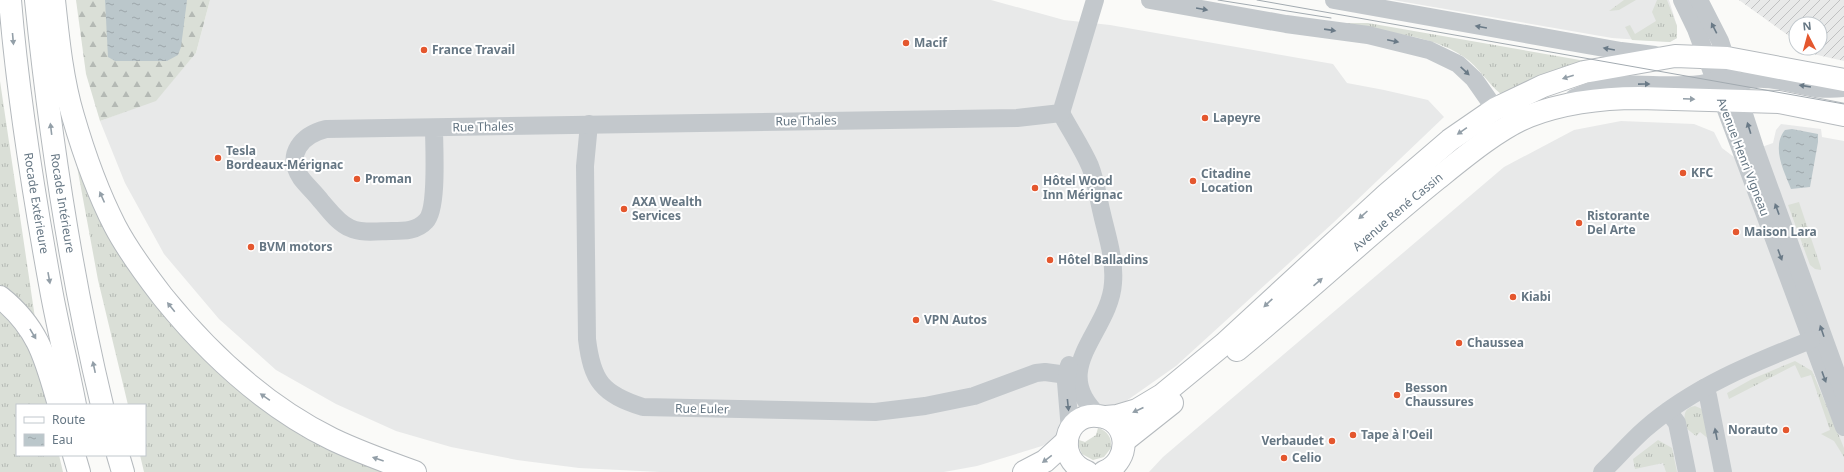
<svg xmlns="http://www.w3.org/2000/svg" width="1844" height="472" font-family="'Noto Sans',sans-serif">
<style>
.built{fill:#e8e9e9}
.industrial{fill:url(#industrial-furrows)}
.grass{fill:url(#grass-tufts)}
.forest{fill:url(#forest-firs)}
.water{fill:url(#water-ripples)}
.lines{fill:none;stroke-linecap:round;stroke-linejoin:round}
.major-casing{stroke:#b5babe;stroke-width:24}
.highway-casing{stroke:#b4b9bd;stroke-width:24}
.minor{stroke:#c3c8cc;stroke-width:18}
.major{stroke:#fff;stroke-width:22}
.highway{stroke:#fff;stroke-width:22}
.tram{stroke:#a2aab0;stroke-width:1}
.oneway{fill:#6a7a87}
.oneway2{fill:#939fa8}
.poi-dot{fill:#e4572e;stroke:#fff;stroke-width:1.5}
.labels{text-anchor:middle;stroke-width:4;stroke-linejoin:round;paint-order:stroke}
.poi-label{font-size:12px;font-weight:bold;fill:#657683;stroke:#fff;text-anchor:start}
.street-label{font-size:12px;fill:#657683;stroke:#fff}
</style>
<defs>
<pattern id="industrial-furrows" width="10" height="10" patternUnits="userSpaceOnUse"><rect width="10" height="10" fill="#e8e9e9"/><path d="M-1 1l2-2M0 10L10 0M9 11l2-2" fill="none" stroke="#c0c1c2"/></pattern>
<pattern id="grass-tufts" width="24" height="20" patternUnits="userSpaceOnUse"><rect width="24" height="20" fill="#dadfd7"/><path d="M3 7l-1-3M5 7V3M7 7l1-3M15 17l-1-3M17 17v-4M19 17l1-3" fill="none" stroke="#b4b9b4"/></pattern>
<pattern id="forest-firs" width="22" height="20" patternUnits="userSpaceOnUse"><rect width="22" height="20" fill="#dadfd7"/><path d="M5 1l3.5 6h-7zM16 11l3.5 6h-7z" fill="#b4b9b4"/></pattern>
<pattern id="water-ripples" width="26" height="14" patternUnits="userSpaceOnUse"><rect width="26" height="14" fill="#bbc7cb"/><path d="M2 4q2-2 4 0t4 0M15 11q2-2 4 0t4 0" fill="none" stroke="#9ca6aa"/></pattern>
</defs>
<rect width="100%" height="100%" fill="#fafaf8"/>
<g class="built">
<path d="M210 0H991L1064 20 1110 25 1333 64 1347 83 1384 90 1428 100 1444 117 1333 223 1176 366 1112 411 1042 446 977 466 944 472H660L579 468 517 460 451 447 396 431 336 404 276 370 219 319 164 254 125 183 100 121 156 100 196 53Z"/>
<path d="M1393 0H1669L1677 26V38L1670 42 1612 38Z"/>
<path d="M1621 121 1694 124 1714 132 1722 148 1734 157 1773 143 1776 130 1781 124 1821 129 1822 137 1844 141V472H1149L1163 457 1504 167 1574 130Z"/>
</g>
<path class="industrial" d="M1739 0H1844V61L1813 54 1805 48H1820V24H1796V41Z"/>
<g class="grass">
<path d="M1624 0H1636L1619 10 1609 11Z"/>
<path d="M1657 0H1667L1677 26V38L1670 42 1632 40 1625 27 1630 25 1635 34 1656 21 1652 12Z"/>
<path d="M1343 23H1368L1597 63 1560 73 1555 70 1542 75 1505 94H1501C1487 83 1479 67 1464 57 1429 33 1383 34 1343 23Z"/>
<path d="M0 81 35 318 7 289 0 285Z"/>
<path d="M76 161 202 354 385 472H144L140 455H145V405H128L98 280Z"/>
<path d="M1799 202 1821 268V270L1815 269 1810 265 1788 205Z"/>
<path d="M0 311 23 335 38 364 48 405H17V455H59L63 472H0Z"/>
<path d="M1795 361 1812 371 1844 448V457L1834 441 1821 434 1830 430 1811 375 1801 378 1795 365 1729 399 1727 393 1752 379Z"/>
<path d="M1695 406 1702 409 1710 440 1700 432 1696 436 1686 428C1684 418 1682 408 1695 406Z"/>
<path d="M1098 428C1108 431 1112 438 1111 448L1104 457 1093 460 1082 454 1079 447V440L1085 442 1096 435Z"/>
<path d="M1658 440 1672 448 1677 472H1666L1663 463 1635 469 1633 459Z"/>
</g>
<path class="forest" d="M76 0H210L196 53 156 101 100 121 86 74Z"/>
<g class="water">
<path d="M105 0H187L181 47 178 55 167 61H115L108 57Z"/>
<path d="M1792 129 1818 134V142L1810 187 1791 189C1784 171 1771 147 1785 130Z"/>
</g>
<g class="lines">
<g class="major-casing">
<g id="major">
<path id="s1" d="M1237 350C1305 294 1369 234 1437 179 1463 158 1499 128 1529 116 1563 103 1603 98 1639 98L1779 102 1844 115"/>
<path d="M1106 417 1117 416 1137 410 1162 395 1224 344 1387 194 1450 140 1495 109 1543 86 1584 72 1675 56 1727 58 1844 80"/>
<path d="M1124 441 1172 403"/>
<path d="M1024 472 1045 461 1067 441"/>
<path d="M1087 472C1054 459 1064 412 1098 416 1130 419 1132 461 1104 472"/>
</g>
</g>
<g class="highway-casing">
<g id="highway">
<path id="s2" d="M10 0C18 99 34 197 52 295 59 332 68 368 75 405"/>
<path id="s3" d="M36 0C50 136 70 272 102 405"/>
<path d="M54 0C58 38 62 79 73 116 84 154 97 191 115 226 128 251 146 275 163 297 210 355 265 406 332 439 359 452 387 462 415 472"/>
<path d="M0 297C39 328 46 360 59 405"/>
<path d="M74 455 79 472"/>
<path d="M118 455 123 472"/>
</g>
</g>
<g class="minor">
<path d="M1150 0 1286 24 1368 35 1429 50 1458 64 1474 79 1495 109 1506 115"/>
<path d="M1334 0 1621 51 1655 55"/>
<path d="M1682 0 1696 29 1844 427"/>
<path d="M1699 0 1720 41 1755 148 1844 394"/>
<path d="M1726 93C1747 67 1789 84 1816 88 1825 89 1835 89 1844 88"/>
<path d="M1574 98C1589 91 1603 87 1619 85 1646 83 1689 89 1714 81 1718 79 1721 76 1722 72"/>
<path d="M1061 113C1070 130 1082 148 1090 166 1096 181 1098 198 1102 214 1107 236 1115 259 1113 283 1110 332 1048 368 1098 415"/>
<path d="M589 124 585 166 587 339C592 381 602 394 643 407L875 412 925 406 974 396 1036 373 1045 372 1067 375"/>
<path d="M434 128C434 147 438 209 426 221 417 231 404 231 392 231 379 231 362 234 350 228 338 223 330 211 321 201 315 193 307 186 301 178 285 154 302 135 326 129L1017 118 1061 113 1095 0"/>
<path d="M1069 365 1066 382 1070 430"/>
<path d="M1704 388 1708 396 1723 472"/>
<path d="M1668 411 1677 423 1687 472"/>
<path d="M1602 472C1617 458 1630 442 1645 429 1693 387 1753 363 1811 340"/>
</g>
<use href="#major" class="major"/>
<use href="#highway" class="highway"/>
<g class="tram">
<path d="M1218 0 1331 18"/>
<path d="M1257 0 1844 104"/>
</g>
</g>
<defs><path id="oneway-solid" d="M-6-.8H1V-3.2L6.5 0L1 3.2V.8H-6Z"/></defs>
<g class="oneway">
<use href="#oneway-solid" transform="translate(1202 9) rotate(10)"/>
<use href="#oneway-solid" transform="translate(1481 27) rotate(-170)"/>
<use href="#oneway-solid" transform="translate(1714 28) rotate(-117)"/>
<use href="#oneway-solid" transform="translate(1330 30) rotate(8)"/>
<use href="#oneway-solid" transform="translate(1393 41) rotate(12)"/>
<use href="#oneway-solid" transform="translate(1609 49) rotate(-170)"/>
<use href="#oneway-solid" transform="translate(1465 71) rotate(43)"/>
<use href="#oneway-solid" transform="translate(1644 84) rotate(-1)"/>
<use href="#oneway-solid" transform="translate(1805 86) rotate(-171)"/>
<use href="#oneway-solid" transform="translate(1749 128) rotate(-107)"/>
<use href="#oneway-solid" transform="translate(1777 209) rotate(-110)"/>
<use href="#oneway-solid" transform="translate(1780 255) rotate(70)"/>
<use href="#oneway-solid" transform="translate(1822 331) rotate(-109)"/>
<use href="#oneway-solid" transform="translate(1824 377) rotate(70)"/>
<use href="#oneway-solid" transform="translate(1068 405) rotate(84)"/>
<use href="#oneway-solid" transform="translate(1716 434) rotate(-101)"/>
</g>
<g class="oneway2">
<use href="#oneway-solid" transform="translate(13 39) rotate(85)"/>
<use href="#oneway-solid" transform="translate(1568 77) rotate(163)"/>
<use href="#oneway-solid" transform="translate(1689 99) rotate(2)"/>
<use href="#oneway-solid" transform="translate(51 129) rotate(-97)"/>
<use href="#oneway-solid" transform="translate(1462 131) rotate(145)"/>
<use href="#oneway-solid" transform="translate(102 197) rotate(-114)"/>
<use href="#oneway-solid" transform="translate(1363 215) rotate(138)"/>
<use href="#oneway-solid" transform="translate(49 278) rotate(80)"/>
<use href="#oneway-solid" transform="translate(1318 282) rotate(-41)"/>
<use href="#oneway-solid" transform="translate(1268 303) rotate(137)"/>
<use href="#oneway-solid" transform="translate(171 307) rotate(-129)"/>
<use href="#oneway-solid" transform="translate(33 334) rotate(59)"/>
<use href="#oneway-solid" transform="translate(94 367) rotate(-102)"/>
<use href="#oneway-solid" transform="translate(265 397) rotate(-145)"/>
<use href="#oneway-solid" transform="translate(1138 410) rotate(156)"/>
<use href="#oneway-solid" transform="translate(378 459) rotate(-161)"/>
<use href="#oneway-solid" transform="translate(1047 459) rotate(143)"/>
</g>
<g class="poi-dot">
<circle cx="906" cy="43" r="4"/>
<circle cx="424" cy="50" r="4"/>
<circle cx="1205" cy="118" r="4"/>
<circle cx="218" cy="158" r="4"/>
<circle cx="1683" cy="173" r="4"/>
<circle cx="357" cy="179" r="4"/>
<circle cx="1193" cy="181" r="4"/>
<circle cx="1035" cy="188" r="4"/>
<circle cx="624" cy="209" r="4"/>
<circle cx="1579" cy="223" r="4"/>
<circle cx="1736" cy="232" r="4"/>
<circle cx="251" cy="247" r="4"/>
<circle cx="1050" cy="260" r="4"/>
<circle cx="1513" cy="297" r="4"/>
<circle cx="916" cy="320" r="4"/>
<circle cx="1459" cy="343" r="4"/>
<circle cx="1397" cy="395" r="4"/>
<circle cx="1786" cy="430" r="4"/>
<circle cx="1353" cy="435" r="4"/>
<circle cx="1332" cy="441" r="4"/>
<circle cx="1284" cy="458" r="4"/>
</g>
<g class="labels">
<g class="poi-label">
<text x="914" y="47">Macif</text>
<text x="432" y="54">France Travail</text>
<text x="1213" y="122">Lapeyre</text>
<text x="226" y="155">Tesla<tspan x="226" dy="14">Bordeaux-Mérignac</tspan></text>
<text x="1691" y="177">KFC</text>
<text x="1201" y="178">Citadine<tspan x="1201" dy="14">Location</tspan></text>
<text x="365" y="183">Proman</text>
<text x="1043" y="185">Hôtel Wood<tspan x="1043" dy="14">Inn Mérignac</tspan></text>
<text x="632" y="206">AXA Wealth<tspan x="632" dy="14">Services</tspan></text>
<text x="1587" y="220">Ristorante<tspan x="1587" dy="14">Del Arte</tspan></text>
<text x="1744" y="236">Maison Lara</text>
<text x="259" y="251">BVM motors</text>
<text x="1058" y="264">Hôtel Balladins</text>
<text x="1521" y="301">Kiabi</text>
<text x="924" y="324">VPN Autos</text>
<text x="1467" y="347">Chaussea</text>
<text x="1405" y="392">Besson<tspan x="1405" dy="14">Chaussures</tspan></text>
<text x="1778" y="434" text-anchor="end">Norauto</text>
<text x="1361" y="439">Tape à l'Oeil</text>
<text x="1324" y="445" text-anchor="end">Verbaudet</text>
<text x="1292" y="462">Celio</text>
</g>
<g class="street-label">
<text transform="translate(806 121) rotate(-1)" y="4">Rue Thales</text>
<text transform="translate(483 127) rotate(-1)" y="4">Rue Thales</text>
<text transform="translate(1743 157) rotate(69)" y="4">Avenue Henri Vigneau</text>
<text dy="4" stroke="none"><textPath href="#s2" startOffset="205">Rocade Extérieure</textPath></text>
<text dy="4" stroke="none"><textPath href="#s3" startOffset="205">Rocade Intérieure</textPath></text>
<text dy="4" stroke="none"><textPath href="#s1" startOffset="212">Avenue René Cassin</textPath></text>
<text transform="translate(702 409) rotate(1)" y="4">Rue Euler</text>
</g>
</g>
<rect x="16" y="404" width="130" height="52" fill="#ffffff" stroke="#c1c8cd"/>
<rect x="24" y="417" width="20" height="6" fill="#ffffff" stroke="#c1c8cd"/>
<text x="52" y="424" font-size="12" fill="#657683">Route</text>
<rect x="24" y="434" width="20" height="12" fill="url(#water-ripples)" stroke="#c1c8cd"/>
<text x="52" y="444" font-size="12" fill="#657683">Eau</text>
<g transform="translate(1808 36) rotate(354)"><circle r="19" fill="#ffffff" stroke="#c1c8cd"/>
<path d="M0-3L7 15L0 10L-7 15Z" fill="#e4572e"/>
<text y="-6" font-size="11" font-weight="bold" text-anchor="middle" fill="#657683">N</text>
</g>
</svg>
